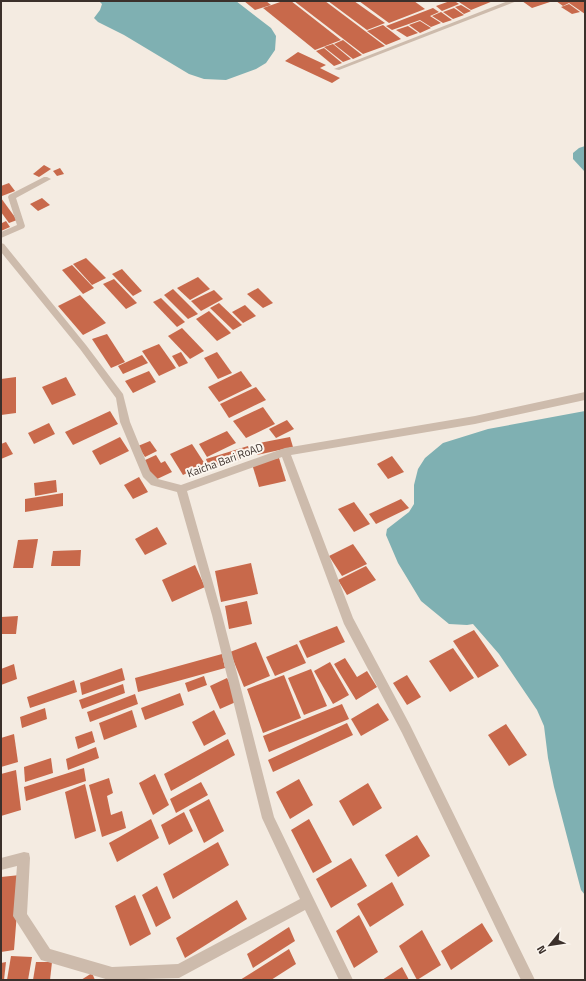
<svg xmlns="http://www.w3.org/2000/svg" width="586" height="981" font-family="'Titillium Web',sans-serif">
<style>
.water{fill:#7fb0b2}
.building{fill:#c8694b}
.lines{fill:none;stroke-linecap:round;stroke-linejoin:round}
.minor{fill:#cdbbac;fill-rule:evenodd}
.labels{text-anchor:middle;stroke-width:4;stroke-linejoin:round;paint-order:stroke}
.street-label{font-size:11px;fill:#3b302b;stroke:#fbf5ee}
</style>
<rect width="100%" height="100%" fill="#f4ebe1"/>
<g class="water">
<path d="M99 1H236L271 28 276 36 275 50 266 63 256 69 226 80 204 79 189 74 124 35 98 22 94 18 100 10 102 4Z"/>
<path d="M585 146V172L573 159V153L579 148Z"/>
<path d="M585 411V895L581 890 554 787 548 758 544 726 537 710 499 654 473 624 467 625 449 624 421 601 398 563 386 535 387 529 409 512 414 504V485L418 469 425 458 443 443 488 429Z"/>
</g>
<g class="building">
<path d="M244 1H266L271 5 255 10Z"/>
<path d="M283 1H291L341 40 315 50 263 8Z"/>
<path d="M294 1H325L385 46 363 54Z"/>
<path d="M328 1H354L385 23 367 30Z"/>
<path d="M359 1H414L425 9 389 23Z"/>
<path d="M450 1H459L456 2 459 4 442 11 436 6Z"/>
<path d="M462 1H493L471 10 459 2Z"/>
<path d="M522 1H553L532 8Z"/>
<path d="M556 1H585V14L569 3 563 6Z"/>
<path d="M569 4 580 12 572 14 561 7Z"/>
<path d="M461 5 471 11 464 14 455 7Z"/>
<path d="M433 8 439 12 430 16 441 23 431 27 420 20 392 30 386 26Z"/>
<path d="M454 8 464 15 453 19 443 12Z"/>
<path d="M441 12 452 20 443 23 432 16Z"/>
<path d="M420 21 431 28 420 33 409 25Z"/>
<path d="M383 25 401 39 386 45 367 31Z"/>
<path d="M408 26 418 33 407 37 396 30Z"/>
<path d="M343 40 362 55 353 59 334 44Z"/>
<path d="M333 44 351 59 343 62 324 47Z"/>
<path d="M324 48 342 63 334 66 316 51Z"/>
<path d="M298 52 326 65 320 68 340 78 332 83 285 61Z"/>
<path d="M44 165 51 169 39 177 33 174Z"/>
<path d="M60 168 64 174 57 176 53 171Z"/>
<path d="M9 183 15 191 2 196 1 186Z"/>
<path d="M1 198 17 220 9 223 1 212Z"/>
<path d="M42 198 50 205 38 211 30 204Z"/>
<path d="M1 221 2 223 6 221 10 227 1 231Z"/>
<path d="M86 258 106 278 92 285 73 264Z"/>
<path d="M72 265 94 288 83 294 62 270Z"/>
<path d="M122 269 142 291 133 296 112 274Z"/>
<path d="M198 277 210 289 190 300 177 288Z"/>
<path d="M114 279 137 303 126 309 103 284Z"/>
<path d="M258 288 273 303 263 308 247 294Z"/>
<path d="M173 289 198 314 188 319 164 295Z"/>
<path d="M214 290 223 299 201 311 191 301Z"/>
<path d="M80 295 106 323 83 335 58 306Z"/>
<path d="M161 298 185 322 177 327 153 302Z"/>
<path d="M219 303 242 325 233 330 210 308Z"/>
<path d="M245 305 256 316 243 323 232 312Z"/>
<path d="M209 311 231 333 217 341 196 319Z"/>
<path d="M182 328 204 351 190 359 168 336Z"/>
<path d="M107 334 125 362 111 368 92 339Z"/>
<path d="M159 344 176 368 159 376 142 351Z"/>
<path d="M181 352 188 363 179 367 172 356Z"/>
<path d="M217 352 232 373 218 379 204 358Z"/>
<path d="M142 355 148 363 123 374 118 366Z"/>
<path d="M149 371 156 382 133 393 125 381Z"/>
<path d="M241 371 252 386 219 402 208 387Z"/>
<path d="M16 377V413L1 415V379Z"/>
<path d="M66 377 76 395 52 405 42 387Z"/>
<path d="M256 387 266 400 229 418 220 404Z"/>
<path d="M263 407 275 424 246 438 233 421Z"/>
<path d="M110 411 118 424 73 445 65 432Z"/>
<path d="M287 420 294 429 276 438 269 429Z"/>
<path d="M49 423 55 434 34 444 28 433Z"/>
<path d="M227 431 236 443 207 457 199 444Z"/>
<path d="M120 437 129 451 100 465 92 451Z"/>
<path d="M290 437 293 447 257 455 254 444Z"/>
<path d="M150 441 157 451 145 457 138 446Z"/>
<path d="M6 442 13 454 1 459V444Z"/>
<path d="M192 444 205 464 183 475 170 454Z"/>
<path d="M248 446 252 456 209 469 206 459Z"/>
<path d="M156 455 161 463 165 461 172 472 155 480 143 461Z"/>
<path d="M392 456 404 472 388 479 377 464Z"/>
<path d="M279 458 286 481 259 487 252 464Z"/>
<path d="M139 477 148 492 133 499 124 485Z"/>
<path d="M56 480 57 492 35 496 34 483Z"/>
<path d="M63 493V506L25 512V499Z"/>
<path d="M401 499 409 508 376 524 369 514Z"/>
<path d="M354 502 370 524 354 532 338 509Z"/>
<path d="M157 527 167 544 145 555 135 539Z"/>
<path d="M38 539 33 568H13L18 540Z"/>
<path d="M353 544 367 564 342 576 329 556Z"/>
<path d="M81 550 80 566H51L53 551Z"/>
<path d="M251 563 258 594 221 602 215 571Z"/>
<path d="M195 565 205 587 172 602 162 580Z"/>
<path d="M366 566 376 580 347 595 338 580Z"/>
<path d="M247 601 252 624 229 629 225 606Z"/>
<path d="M18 616 16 634H1V617Z"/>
<path d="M337 626 345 642 307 658 299 641Z"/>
<path d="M474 630 499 666 478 678 453 641Z"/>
<path d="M256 642 270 676 244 687 230 652Z"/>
<path d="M297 644 306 663 275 676 266 657Z"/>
<path d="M453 648 474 678 450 692 429 661Z"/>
<path d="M222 654 225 668 138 692 135 678Z"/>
<path d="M345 658 357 677 367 671 377 687 356 700 334 664Z"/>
<path d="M330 662 349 695 333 704 314 671Z"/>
<path d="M14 664 17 679 1 685V669Z"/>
<path d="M122 668 125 680 82 695 80 683Z"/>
<path d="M311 669 327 706 304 715 288 678Z"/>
<path d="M284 675 301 718 263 733 247 689Z"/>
<path d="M407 675 421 697 407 705 393 683Z"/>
<path d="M204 676 207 685 188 692 185 683Z"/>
<path d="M227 678 238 701 220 709 210 686Z"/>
<path d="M74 680 77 692 30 708 27 697Z"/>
<path d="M123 684 125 693 82 709 79 700Z"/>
<path d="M180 693 184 705 145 720 141 708Z"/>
<path d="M135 694 138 704 90 722 87 712Z"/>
<path d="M378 703 389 720 361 736 351 719Z"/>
<path d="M342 704 349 719 269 752 263 736Z"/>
<path d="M45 708 47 719 22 728 20 717Z"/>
<path d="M132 710 137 727 104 740 99 723Z"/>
<path d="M214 710 226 734 204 746 192 722Z"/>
<path d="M347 723 353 735 273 772 268 760Z"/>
<path d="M506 724 527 755 509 766 488 735Z"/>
<path d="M92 731 95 742 78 749 75 737Z"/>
<path d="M14 734 18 762 1 767V738Z"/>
<path d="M228 739 235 755 171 791 164 774Z"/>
<path d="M96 747 99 758 68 770 66 759Z"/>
<path d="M51 758 53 773 25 782 24 767Z"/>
<path d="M84 768 86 781 26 801 24 787Z"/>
<path d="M16 770 21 810 1 816V774Z"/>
<path d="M155 774 169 805 153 815 139 783Z"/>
<path d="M109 778 113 793 107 796 111 815 122 811 126 828 102 837 89 785Z"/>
<path d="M299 779 313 805 290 819 276 792Z"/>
<path d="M201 782 208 795 176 813 170 799Z"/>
<path d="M368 783 382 808 353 826 339 801Z"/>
<path d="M85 784 96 831 75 839 65 792Z"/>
<path d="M209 799 224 831 204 843 189 810Z"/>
<path d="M184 812 193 831 169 845 161 825Z"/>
<path d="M151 819 159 838 117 862 109 843Z"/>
<path d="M309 819 332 862 313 873 291 830Z"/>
<path d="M417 835 430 856 398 877 385 855Z"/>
<path d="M218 842 229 865 173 899 163 874Z"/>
<path d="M351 858 367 886 331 908 316 879Z"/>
<path d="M20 875 14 950 1 952V917L2 912H1V877Z"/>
<path d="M392 882 404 905 370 927 357 904Z"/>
<path d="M157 886 171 918 156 927 142 895Z"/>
<path d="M135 895 151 934 130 946 115 906Z"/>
<path d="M237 900 247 919 185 958 176 938Z"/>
<path d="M359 915 378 952 354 968 336 931Z"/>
<path d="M482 923 493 941 451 970 441 951Z"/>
<path d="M289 927 295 941 253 968 247 954Z"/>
<path d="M422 930 441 965 417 980 399 946Z"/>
<path d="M289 949 296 964 271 980H240Z"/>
<path d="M11 956 32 957 28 980H7Z"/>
<path d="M6 962 4 980H1V963Z"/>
<path d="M36 962H52L50 980H33Z"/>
<path d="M402 967 409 980H382Z"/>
<path d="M92 973 95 980H81Z"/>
</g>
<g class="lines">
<g class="minor">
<path d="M508 1H517L339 70 334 69Z"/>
<path d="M44 177H47L51 179 16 198 25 226 24 228 1 238V232L17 225 8 197 9 195Z"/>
<path d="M1 243 4 244 86 345 123 394 130 422 150 471 158 479 181 485 285 448 475 416 585 392V400L475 424 291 455 353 618 410 725 535 980H521L402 733 344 624 282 457 187 491 222 615 274 817 353 980H339L305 910 179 978 109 980 41 960 13 916 17 866 1 870V858L24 852 29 853 30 858 27 914 50 949 112 967 178 964 300 899 262 818 212 615 177 492 151 485 143 477 120 422 116 398 80 349 1 252Z"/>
</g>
</g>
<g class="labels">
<g class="street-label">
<text transform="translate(225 460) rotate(-20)" y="4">Kaicha Bari RoAD</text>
</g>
</g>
<rect width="586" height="981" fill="none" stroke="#3b302b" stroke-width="4"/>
<g transform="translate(550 945) rotate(240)" stroke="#fbf5ee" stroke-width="3" paint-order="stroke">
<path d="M0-3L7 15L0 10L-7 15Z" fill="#3b302b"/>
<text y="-6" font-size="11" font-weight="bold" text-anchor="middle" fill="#3b302b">N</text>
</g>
</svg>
